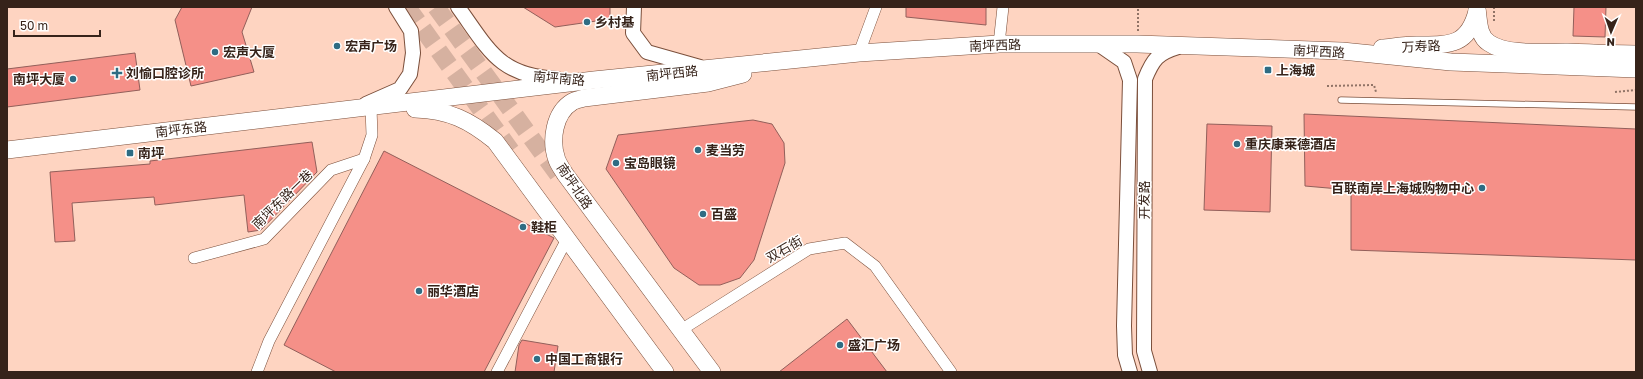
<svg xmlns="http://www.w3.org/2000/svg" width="1643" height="379" font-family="'Golos Text','Noto Sans SC',sans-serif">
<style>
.building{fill:#f59088;stroke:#925f5a}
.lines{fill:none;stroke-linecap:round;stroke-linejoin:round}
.trunk-tunnel{stroke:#d6b1a0;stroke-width:18;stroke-dasharray:18 9;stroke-linecap:butt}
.service-casing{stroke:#7b4f3b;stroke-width:7}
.minor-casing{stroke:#7b4f3b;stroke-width:12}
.tertiary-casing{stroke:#7b4f3b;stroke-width:16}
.primary-casing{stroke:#7b4f3b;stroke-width:18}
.path{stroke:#907366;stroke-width:2;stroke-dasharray:2 2;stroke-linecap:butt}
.service{stroke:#fff;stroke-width:5.5}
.minor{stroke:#fff;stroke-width:11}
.tertiary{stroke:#fff;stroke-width:14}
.primary{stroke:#fff;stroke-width:17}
.poi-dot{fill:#2f6c83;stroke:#fff;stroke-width:1.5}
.labels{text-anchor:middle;stroke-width:3;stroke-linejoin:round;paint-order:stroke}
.poi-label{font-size:13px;font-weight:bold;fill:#36231a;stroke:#fff;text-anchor:start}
.street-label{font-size:13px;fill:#36231a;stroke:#fff}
</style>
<rect width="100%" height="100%" fill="#fed4c1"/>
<g class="building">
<path d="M182 7H252L242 32 254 72 191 86 175 20Z"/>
<path d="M523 7H610V19L555 27Z"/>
<path d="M906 7H986V25L906 17Z"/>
<path d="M1574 7H1606L1605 37 1573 36Z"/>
<path d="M135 53 140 90 7 107V69Z"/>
<path d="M1304 114 1636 129V260L1351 250V190L1305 186Z"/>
<path d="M753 120 772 124 784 143 785 163 754 260 740 278 720 285H699L674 268 606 169 618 135Z"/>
<path d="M1207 124 1272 126 1270 212 1204 210Z"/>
<path d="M312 142 317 172 261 230 248 232 244 195 155 205 154 197 72 203 75 241 55 242 50 172 150 164V161Z"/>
<path d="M384 151 554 238 484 372H336L284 345Z"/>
<path d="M847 319 887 372H779Z"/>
<path d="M522 340 558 346 554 372H515L519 345Z"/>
</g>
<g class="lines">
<g class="trunk-tunnel">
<path d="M407 7 511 151"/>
<path d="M436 7 562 180"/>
</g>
<g class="service-casing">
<path id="service" d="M1341 100 1636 107"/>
</g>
<g class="minor-casing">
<g id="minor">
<path d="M999 44 1003 7"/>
<path d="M859 53 876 7"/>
<path d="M194 258 264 239 331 170 364 159"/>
<path d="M681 330 809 249 845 243 875 266 951 372"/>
<path d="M257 372 269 341 364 159 372 135 371 108"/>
<path d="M497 372 567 239"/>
</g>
</g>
<g class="tertiary-casing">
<g id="tertiary">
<path d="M458 7C489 50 499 76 557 79"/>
<path d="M634 7 633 33 647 52 700 67"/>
<path d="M1098 44 1124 62 1130 80 1124 326 1125 355 1130 372"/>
<path d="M366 104 400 89 410 74 413 53 411 31 396 7"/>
<path d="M1150 372 1144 351 1145 79C1153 59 1158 53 1178 47"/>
</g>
</g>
<g class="primary-casing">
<g id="primary">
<path d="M1477 9C1479 21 1478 36 1489 43 1506 55 1544 52 1565 52 1589 53 1612 54 1636 54"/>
<path d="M1382 48C1393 47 1405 45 1416 45 1448 45 1468 47 1477 11"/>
<path d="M415 109C449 110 469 120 495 141L665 372"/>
<path d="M7 150 594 80 859 53 999 44H1137L1342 51 1451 62 1636 69"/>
<path d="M712 372 565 174C562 169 559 165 557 160 550 141 554 113 572 102 575 100 580 99 584 98L708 83 743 74"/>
</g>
</g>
<g class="path">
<path d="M1494 21V7"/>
<path d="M1138 31V7"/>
<path d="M1327 86 1374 85 1376 92"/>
<path d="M1615 92 1636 90"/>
</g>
<use href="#service" class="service"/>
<use href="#minor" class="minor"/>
<use href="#tertiary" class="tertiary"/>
<use href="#primary" class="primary"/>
</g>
<g class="poi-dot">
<circle cx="587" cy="22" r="4"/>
<circle cx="337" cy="46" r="4"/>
<circle cx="215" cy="52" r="4"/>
<rect x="1264" y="66" width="8" height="8" rx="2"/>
<path d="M115 67h4v4h4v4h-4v4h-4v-4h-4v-4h4z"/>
<circle cx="73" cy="79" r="4"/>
<circle cx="1237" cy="144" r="4"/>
<circle cx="698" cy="150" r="4"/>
<rect x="126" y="149" width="8" height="8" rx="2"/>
<circle cx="616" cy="163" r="4"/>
<circle cx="1482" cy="188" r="4"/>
<circle cx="703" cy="214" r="4"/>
<circle cx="523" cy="227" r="4"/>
<circle cx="419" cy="291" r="4"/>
<circle cx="840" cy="345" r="4"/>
<circle cx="537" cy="359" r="4"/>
</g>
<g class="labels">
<g class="poi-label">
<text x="595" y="27">乡村基</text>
<text x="345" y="51">宏声广场</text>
<text x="223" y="57">宏声大厦</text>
<text x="1276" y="75">上海城</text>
<text x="126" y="78">刘愉口腔诊所</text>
<text x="65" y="84" text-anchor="end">南坪大厦</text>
<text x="1245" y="149">重庆康莱德酒店</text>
<text x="706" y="155">麦当劳</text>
<text x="138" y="158">南坪</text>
<text x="624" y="168">宝岛眼镜</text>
<text x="1474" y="193" text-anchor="end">百联南岸上海城购物中心</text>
<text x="711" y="219">百盛</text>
<text x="531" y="232">鞋柜</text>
<text x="427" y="296">丽华酒店</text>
<text x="848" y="350">盛汇广场</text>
<text x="545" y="364">中国工商银行</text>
</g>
<g class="street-label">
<text transform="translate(995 45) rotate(-2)" y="5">南坪西路</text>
<text transform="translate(1421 46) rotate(-3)" y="5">万寿路</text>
<text transform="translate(1319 51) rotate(3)" y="5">南坪西路</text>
<text transform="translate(672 73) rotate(-6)" y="5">南坪西路</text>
<text transform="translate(559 78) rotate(5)" y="5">南坪南路</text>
<text transform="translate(181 129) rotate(-7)" y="5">南坪东路</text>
<text transform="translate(575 186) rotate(56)" y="5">南坪北路</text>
<text transform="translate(282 199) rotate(-44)" y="5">南坪东路一巷</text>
<text transform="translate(1144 200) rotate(-90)" y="5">开发路</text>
<text transform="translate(784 249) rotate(-30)" y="5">双石街</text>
</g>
</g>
<rect width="1643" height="379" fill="none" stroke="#36231a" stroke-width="16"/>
<g transform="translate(1611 32) rotate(182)" stroke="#ffffff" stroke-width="3" paint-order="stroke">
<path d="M0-3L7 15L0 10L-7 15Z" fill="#36231a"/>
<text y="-6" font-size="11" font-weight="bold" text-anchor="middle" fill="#36231a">N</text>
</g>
<path d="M14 30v6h86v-6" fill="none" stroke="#36231a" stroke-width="2"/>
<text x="20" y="30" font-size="12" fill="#36231a" stroke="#ffffff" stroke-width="3" paint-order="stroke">50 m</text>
</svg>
